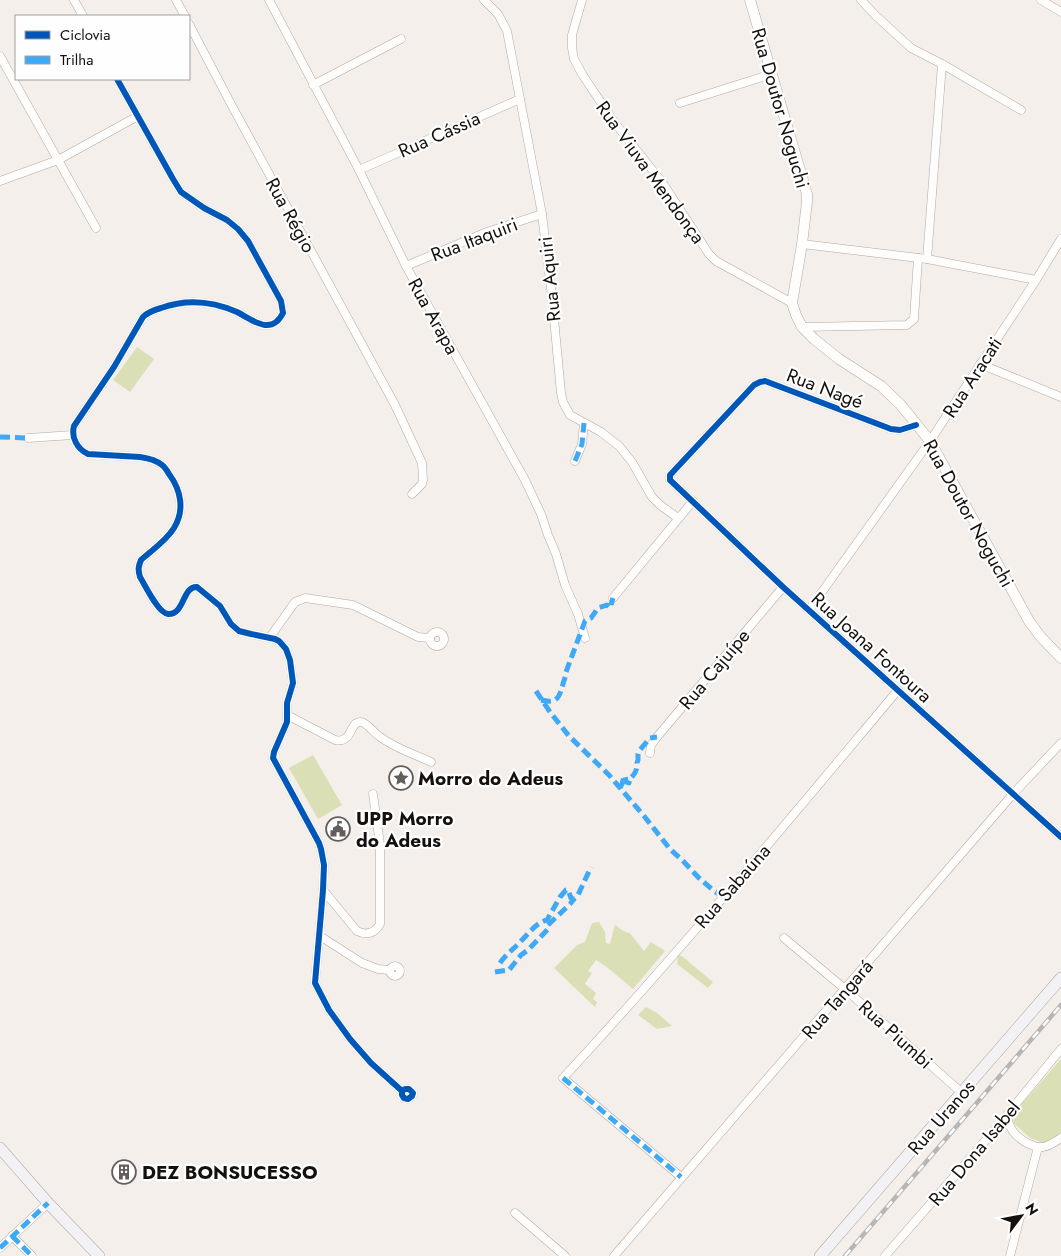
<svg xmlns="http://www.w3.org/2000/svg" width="1061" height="1256" font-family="Jost,sans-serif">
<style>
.green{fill:#dbdfb6}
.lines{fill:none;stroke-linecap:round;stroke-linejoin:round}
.minor-casing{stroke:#aeaaa7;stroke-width:9}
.tertiary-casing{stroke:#aeaaa7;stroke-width:11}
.secondary-casing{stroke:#aeaaa7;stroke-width:12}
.minor{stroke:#fefdfc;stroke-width:8}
.tertiary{stroke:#fefdfc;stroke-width:10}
.secondary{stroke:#f2f2f5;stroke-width:11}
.rail-casing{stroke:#b8b6b5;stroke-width:4.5}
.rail{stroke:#fefefe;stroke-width:2.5;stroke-dasharray:8;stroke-linecap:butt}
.quiet{stroke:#3fa9f5;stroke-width:5;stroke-dasharray:10 5;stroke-linecap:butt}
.cycleway-casing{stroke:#fefefe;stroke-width:9}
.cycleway{stroke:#0057b8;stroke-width:6}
.labels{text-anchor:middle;stroke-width:4.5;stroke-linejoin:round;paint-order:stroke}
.street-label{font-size:19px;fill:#14100e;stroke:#fefefe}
.poi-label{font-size:19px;font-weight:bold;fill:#14100e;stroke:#fefefe;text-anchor:start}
</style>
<rect width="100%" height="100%" fill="#f5efeb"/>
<g class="green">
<path d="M137 347 154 359 130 392 113 380Z"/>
<path d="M313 755 342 805 318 819 289 768Z"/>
<path d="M599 922 605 932 606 943 610 944 615 924 620 929 628 933 629 932 644 951 651 942 665 951 633 989 608 968 596 960 588 971 592 973 585 984 596 993 593 999 597 1002 595 1007 554 968 577 945 585 942 592 923Z"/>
<path d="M678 954 683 957 713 982 708 988 677 964Z"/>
<path d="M646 1007 657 1013 672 1026 657 1029 638 1015Z"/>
<path d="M1061 1059V1133L1044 1143 1030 1138 1014 1123 1013 1114Z"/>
</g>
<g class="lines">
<g class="minor-casing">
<g id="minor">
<path d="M74 0 83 16"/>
<path d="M176 0 185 16"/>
<path d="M269 0 359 170 406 266 525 480 541 514 548 535 556 554 565 585 578 614 585 638"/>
<path d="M484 0 498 14 507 31 520 99 542 214 552 297 561 393 563 402 570 415 601 432 619 446 632 462 652 497 660 505 678 518"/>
<path d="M582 0 572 35V48L574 59 582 74 614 122 662 182 709 254 716 261 792 303"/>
<path d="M861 0 875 15 911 48 942 64 1021 110"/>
<path d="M1041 0 1061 12"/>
<path d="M189 24 232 106 395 405 422 463 423 480 422 484 412 494"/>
<path d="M0 56 96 228"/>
<path d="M117 79 173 179 181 192 204 208 227 220 238 229 248 241 281 301 283 313C279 321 274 326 265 325 256 324 245 316 237 312 212 301 186 299 161 308 154 310 148 312 143 317L114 367 74 426C71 437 77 449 88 454L140 457C147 458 156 460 162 465 165 467 167 471 169 474 181 490 185 510 174 528 166 541 152 550 141 560 138 567 138 570 140 577 145 585 158 613 168 614 185 615 182 586 197 587L220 606 231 624 239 631 251 634 275 639 279 641 286 649 290 660 293 683 287 703V722L274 752 273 758 319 843 321 849 324 865 323 890 315 983 329 1010 350 1039 371 1063 402 1091V1095L404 1098 408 1099 412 1096 413 1093 409 1089H405L402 1091"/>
<path d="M313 85 401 39"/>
<path d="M680 103 772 74"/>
<path d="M359 170 520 99"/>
<path d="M0 181 58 160 138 116"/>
<path d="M802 244 927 259 1036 280"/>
<path d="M927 259 942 64"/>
<path d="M406 266 487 232 542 214"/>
<path d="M802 327 907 325 914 319 918 258"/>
<path d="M980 364 1061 397"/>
<path d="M916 425 900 430 891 429 765 381 760 382 754 385 670 475V480L783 587 1061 837"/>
<path d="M28 438 73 435"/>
<path d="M575 461 582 444 584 423"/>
<path d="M613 598 693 501"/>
<path d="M809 610 930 441 1036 280 1061 239"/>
<circle cx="437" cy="639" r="7"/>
<path d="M270 637 295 602 305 598 353 605 418 637 430 638"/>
<path d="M287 715 335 740C353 744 349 721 361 722 366 722 374 733 379 736 394 748 414 754 431 762"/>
<path d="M650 753 651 745 657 737 783 587"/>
<path d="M323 890 357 931C367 936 375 933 380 924V844L373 794"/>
<path d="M320 936 362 963 378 969 390 970"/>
<path d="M784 938 845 989 962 1093"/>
<circle cx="395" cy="971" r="5"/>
<path d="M1007 1115C1009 1129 1015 1136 1027 1143 1030 1144 1035 1147 1039 1147 1046 1148 1055 1142 1061 1138"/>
<path d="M681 1177 563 1078C679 953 788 821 898 690"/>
<path d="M515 1213 565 1256"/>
<path d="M12 1236 32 1256"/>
<path d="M0 1248 48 1203"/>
<path d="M614 1256 1013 794 1061 743"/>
<path d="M885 1256 992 1133 1061 1049"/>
<path d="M1010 1256 1038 1147"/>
</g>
</g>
<g class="tertiary-casing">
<path id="tertiary" d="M750 0 807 194V202L802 244 792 303 796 315 802 327 814 339 839 359 881 386 900 404 930 441 1029 621 1040 636 1061 658"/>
</g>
<g class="secondary-casing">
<g id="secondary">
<path d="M0 1148 48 1203 99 1256"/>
<path d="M820 1256 1061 978"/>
</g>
</g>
<use href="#minor" class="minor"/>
<use href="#tertiary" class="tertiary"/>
<use href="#secondary" class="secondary"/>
<g class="rail-casing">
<path id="rail" d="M845 1256 1061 1005"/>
</g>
<use href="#rail" class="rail"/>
<g class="quiet">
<path d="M0 437 28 438"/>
<path d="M575 461 582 444 584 423"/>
<path d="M536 691 550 712 569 736 609 775 644 816 670 849 683 861 699 878 714 891 724 897"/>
<path d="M541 700C557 704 559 698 563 684 564 679 566 677 566 672L585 621 591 618 598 608 607 605 610 608 613 598"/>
<path d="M620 788 622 784 624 776H625L626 782 629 783V780C634 775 638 770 637 763L638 760V754L639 751 650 738 657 737"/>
<path d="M500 963C506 954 515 948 522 940 530 932 536 923 547 920L560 897 566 890H568L571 898 574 899 578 895 591 867"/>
<path d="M495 972 509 970 521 955 528 950 548 929V925L570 904 574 899"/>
<path d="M563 1078 681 1177"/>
<path d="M12 1236 32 1256"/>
<path d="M0 1248 48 1203"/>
</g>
<g class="cycleway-casing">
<g id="cycleway">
<path d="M117 79 173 179 181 192 204 208 227 220 238 229 248 241 281 301 283 313C279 321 274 326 265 325 256 324 245 316 237 312 212 301 186 299 161 308 154 310 148 312 143 317L114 367 74 426C71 437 77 449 88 454L140 457C147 458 156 460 162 465 165 467 167 471 169 474 181 490 185 510 174 528 166 541 152 550 141 560 138 567 138 570 140 577 145 585 158 613 168 614 185 615 182 586 197 587L220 606 231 624 239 631 251 634 275 639 279 641 286 649 290 660 293 683 287 703V722L274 752 273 758 319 843 321 849 324 865 323 890 315 983 329 1010 350 1039 371 1063 402 1091V1095L404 1098 408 1099 412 1096 413 1093 409 1089H405L402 1091"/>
<path d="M916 425 900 430 891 429 765 381 760 382 754 385 670 475V480L783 587 1061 837"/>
</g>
</g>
<use href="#cycleway" class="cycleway"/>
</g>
<defs>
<g id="sight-ring" transform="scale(1.25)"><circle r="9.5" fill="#fefefe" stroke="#635e5b" stroke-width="1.5"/><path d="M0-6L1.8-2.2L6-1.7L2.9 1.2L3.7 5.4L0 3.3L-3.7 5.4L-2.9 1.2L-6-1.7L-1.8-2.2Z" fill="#635e5b"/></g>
<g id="civic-ring" transform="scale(1.25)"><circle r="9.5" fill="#fefefe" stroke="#635e5b" stroke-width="1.5"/><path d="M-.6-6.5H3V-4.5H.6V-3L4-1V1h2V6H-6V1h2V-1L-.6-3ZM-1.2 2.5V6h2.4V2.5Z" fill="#635e5b"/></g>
<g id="building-ring" transform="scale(1.25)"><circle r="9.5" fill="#fefefe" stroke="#635e5b" stroke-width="1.5"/><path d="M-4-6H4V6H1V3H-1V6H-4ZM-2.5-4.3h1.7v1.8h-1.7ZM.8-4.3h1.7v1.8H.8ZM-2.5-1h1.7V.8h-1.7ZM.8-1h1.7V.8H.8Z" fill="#635e5b"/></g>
</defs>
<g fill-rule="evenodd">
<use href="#sight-ring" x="401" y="778"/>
<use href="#civic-ring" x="338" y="829"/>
<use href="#building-ring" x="124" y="1172"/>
</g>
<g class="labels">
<g class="street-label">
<text transform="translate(781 108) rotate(74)" y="7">Rua Doutor Noguchi</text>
<text transform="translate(439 134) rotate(-24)" y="7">Rua Cássia</text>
<text transform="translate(651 172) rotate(54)" y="7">Rua Viuva Mendonça</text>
<text transform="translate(291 215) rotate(61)" y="7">Rua Régio</text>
<text transform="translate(474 239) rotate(-21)" y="7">Rua Itaquiri</text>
<text transform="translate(549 279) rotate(-96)" y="7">Rua Aquiri</text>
<text transform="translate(434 316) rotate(61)" y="7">Rua Arapa</text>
<text transform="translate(972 377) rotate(-57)" y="7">Rua Aracati</text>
<text transform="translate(825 388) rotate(21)" y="7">Rua Nagé</text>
<text transform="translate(969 513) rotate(61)" y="7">Rua Doutor Noguchi</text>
<text transform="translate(872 647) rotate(42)" y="7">Rua Joana Fontoura</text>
<text transform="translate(714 669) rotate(-50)" y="7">Rua Cajuípe</text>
<text transform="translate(732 886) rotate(-49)" y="7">Rua Sabaúna</text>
<text transform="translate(837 999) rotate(-49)" y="7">Rua Tangará</text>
<text transform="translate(896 1034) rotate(42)" y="7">Rua Piumbi</text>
<text transform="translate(941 1117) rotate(-49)" y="7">Rua Uranos</text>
<text transform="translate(974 1153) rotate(-50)" y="7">Rua Dona Isabel</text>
</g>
<g class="poi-label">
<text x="418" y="785">Morro do Adeus</text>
<text x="356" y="825">UPP Morro<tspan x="356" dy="22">do Adeus</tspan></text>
<text x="142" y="1179">DEZ BONSUCESSO</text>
</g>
</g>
<rect x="15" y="15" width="175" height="65" fill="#fefefe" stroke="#a09f9e"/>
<rect x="25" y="31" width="25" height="8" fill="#0057b8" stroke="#a09f9e"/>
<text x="60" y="40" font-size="15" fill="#14100e">Ciclovia</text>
<rect x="25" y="56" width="25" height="8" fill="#3fa9f5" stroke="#a09f9e"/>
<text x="60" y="65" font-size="15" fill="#14100e">Trilha</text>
<g transform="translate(1021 1216) rotate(58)" stroke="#fefefe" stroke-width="4" paint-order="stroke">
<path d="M0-4L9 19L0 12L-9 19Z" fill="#14100e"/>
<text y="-8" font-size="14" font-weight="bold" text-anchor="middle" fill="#14100e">N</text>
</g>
</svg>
